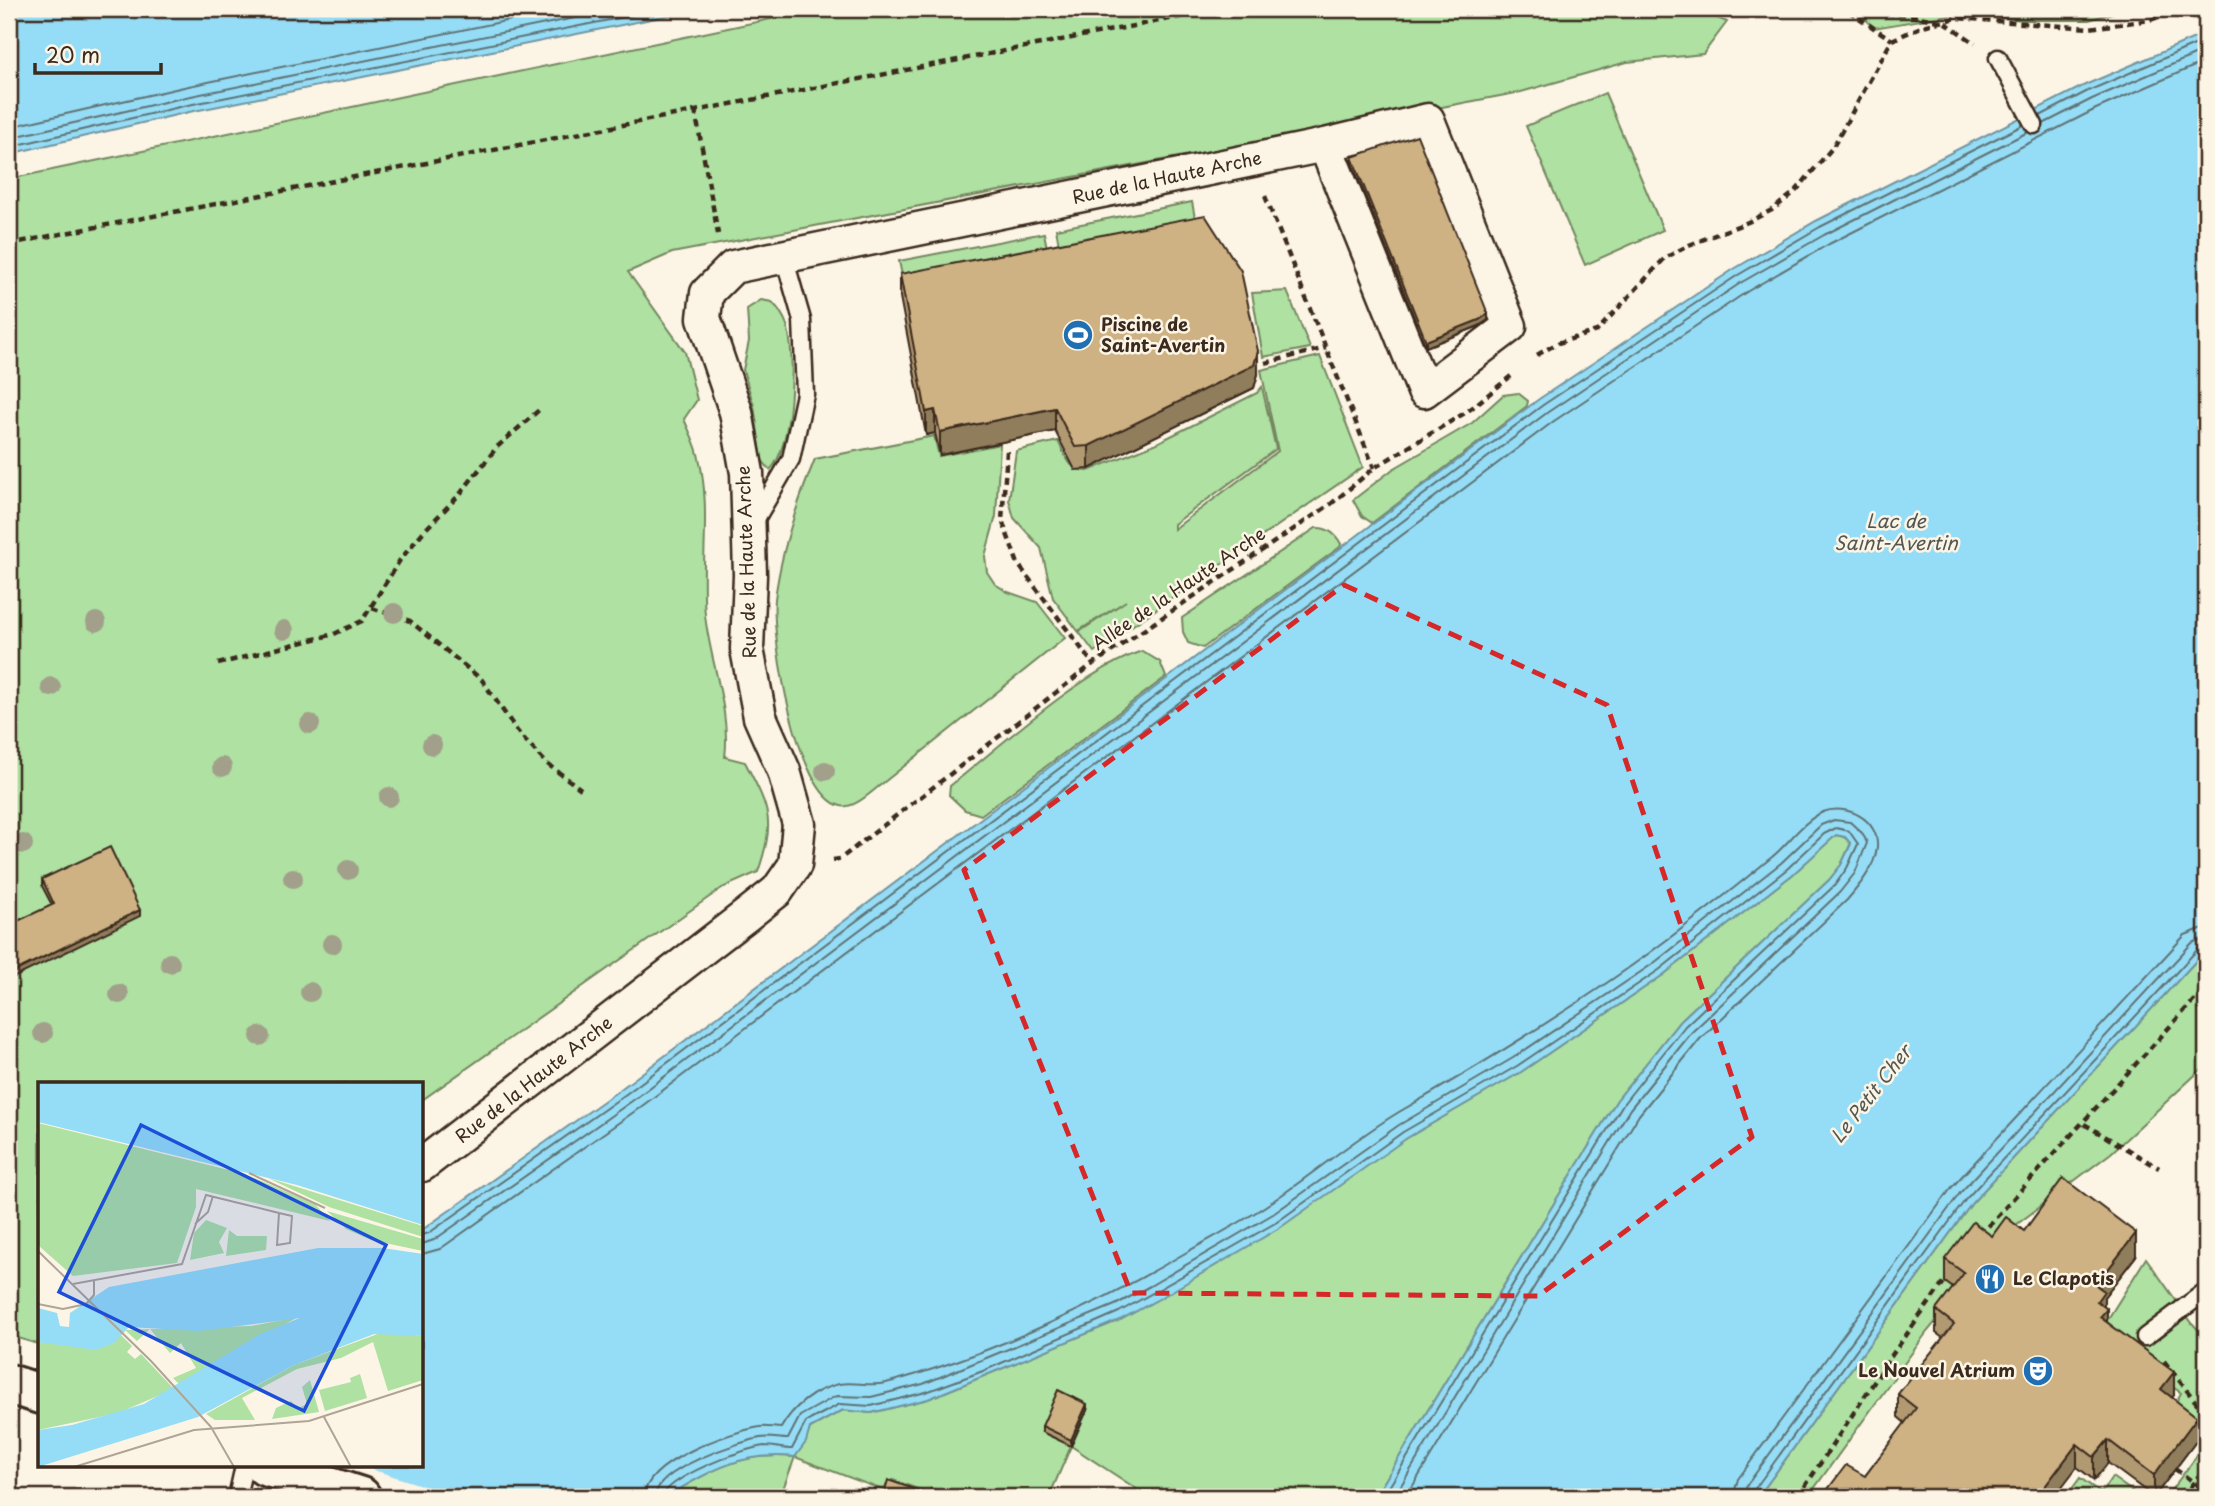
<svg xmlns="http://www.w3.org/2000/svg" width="2215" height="1506" font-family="'Playpen Sans',sans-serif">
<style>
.green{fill:#aee1a2;stroke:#748660;stroke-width:2;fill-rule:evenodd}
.water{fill:#95ddf6;stroke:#7195a0;stroke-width:2}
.pier{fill:#fcf5e5}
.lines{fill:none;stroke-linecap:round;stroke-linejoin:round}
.shore{stroke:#5f7274;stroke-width:2}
.service-casing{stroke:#3b2a1e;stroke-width:21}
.minor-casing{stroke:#3b2a1e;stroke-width:37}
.tertiary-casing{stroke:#3b2a1e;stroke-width:44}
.path{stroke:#3b2a1e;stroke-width:4.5;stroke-dasharray:7 5;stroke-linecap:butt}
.service{stroke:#fcf5e5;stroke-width:16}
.minor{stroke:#fcf5e5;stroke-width:32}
.tertiary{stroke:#fcf5e5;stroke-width:38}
.tree{fill:#a29f8a}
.wall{fill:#b19972;stroke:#3b2a1e;stroke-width:2}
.shaded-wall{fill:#907d5c;stroke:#3b2a1e;stroke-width:2}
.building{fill:#ceb284;stroke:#3b2a1e;stroke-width:2}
.marked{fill:none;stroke:#d62828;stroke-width:5;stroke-dasharray:14 9;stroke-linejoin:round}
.labels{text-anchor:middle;stroke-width:5;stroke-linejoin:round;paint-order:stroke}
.street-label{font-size:18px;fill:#3b2a1e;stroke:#fcf5e5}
.poi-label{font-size:18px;font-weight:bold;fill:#3b2a1e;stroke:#fcf5e5;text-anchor:start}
.water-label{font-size:19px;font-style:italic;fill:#525754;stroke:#fcf5e5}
.inset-road{fill:none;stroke:#afa495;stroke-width:2}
.view{fill:#1d4ed8;fill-opacity:0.15;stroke:#1d4ed8;stroke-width:3.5}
.inset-edge{fill:none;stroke:#3b2a1e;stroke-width:3.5}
</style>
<rect width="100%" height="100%" fill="#fcf5e5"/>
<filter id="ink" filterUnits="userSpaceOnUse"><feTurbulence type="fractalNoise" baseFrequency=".0143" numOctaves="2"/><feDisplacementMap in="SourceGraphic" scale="14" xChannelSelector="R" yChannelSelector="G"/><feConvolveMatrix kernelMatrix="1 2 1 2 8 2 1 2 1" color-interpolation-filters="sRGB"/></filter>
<g filter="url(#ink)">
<g class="green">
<path d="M818 9H1695L1727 22 1703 54 1627 62 1521 92 672 253 628 272 685 352 697 400 684 419C689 431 695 442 698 454 712 506 700 562 705 615 710 662 731 710 725 757L745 762C769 809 776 819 758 872L722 888 422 1100V1084H40V1345L9 1335V179Z"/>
<path d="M1856 9H2125L2089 20H2023L1962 13 1874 28Z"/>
<path d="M1605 93 1663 230 1585 265 1526 126Z"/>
<path d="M1192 202 1198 234 1062 261 1056 229Z"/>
<path d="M1044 233 1050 263 905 290 899 261Z"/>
<path d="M1287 291 1310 348 1263 357 1252 293Z"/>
<path d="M761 300 772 302C778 308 784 317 787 325 796 355 793 448 770 470L762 460 754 406 743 370 749 341 747 309Z"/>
<path d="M1320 356 1363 467 1094 652 1079 632 1126 601 1078 631 1053 598 1041 548 1014 518 1009 500 1016 451 1058 441C1066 457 1069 471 1088 471L1157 443 1257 393 1262 387 1276 449 1174 524V529L1278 451 1261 370Z"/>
<path d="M1518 393 1528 401 1527 406 1372 523 1362 516 1353 500 1393 469 1472 423 1503 395Z"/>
<path d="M934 436 939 456 1000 444 996 516 985 556 987 572 995 584 1008 592 1037 602 1065 638 878 787C869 794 853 809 841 806 797 796 771 638 775 599 781 552 797 503 815 459Z"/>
<path d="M1316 528C1327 527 1336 534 1341 544L1340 547 1203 648 1188 643 1183 632 1182 618Z"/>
<path d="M1142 651 1160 662 1166 677 981 815 965 810 949 795 950 786C1003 744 1080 672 1142 651Z"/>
<path d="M1836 835 1844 837 1851 843 1841 865 1829 880 1680 1021 1617 1100 1375 1497H1149L1071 1446 1049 1497H951L931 1488 929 1493 893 1480 888 1492 795 1457 780 1497H666C710 1471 741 1451 795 1457L805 1442 810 1428 843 1410 871 1413 928 1399 1122 1319 1407 1138 1521 1072 1663 975 1792 875ZM1087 1410 1071 1446 1042 1432Z"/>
<path d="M2206 950V1065L2111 1153 2016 1225 1927 1332 1808 1497H1758L1972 1203Z"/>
<path d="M2146 1258 2192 1323 2206 1338V1441L2171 1411 2181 1393 2110 1339 2106 1322Z"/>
<path d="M2206 1444V1497H2166Z"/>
<path d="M2112 1477 2140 1497H2066L2080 1478 2101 1493Z"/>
</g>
<g class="water">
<path d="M9 9H701L189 112 9 154Z"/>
<path d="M2206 33V950L1972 1203 1758 1497H1375L1617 1100 1680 1021 1829 880 1841 865 1851 844 1845 837 1836 835 1792 875 1663 975 1521 1072 1407 1138 1281 1227 1157 1300 1122 1319 928 1399 871 1413 843 1410 810 1428 806 1442 795 1457C741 1451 710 1471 666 1497H247L255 1466H422V1230L622 1088 1539 399 1734 269 1816 221 2085 85Z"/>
</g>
<path class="pier" d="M255 1466H361L459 1497H263L248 1493Z"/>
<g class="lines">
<g class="shore">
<path d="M2040 116 2088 91 2206 40"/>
<path d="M2043 124 2092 99 2206 50"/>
<path d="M9 127 184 87 564 9"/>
<path d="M9 138 186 97 619 9"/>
<path d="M9 147 188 105 664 9"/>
<path d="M422 1235 429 1233 626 1094 1543 405 1738 275 1820 227 2023 125"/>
<path d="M422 1244 434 1240 632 1101 1548 412 1742 282 1824 235 2028 132"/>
<path d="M422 1254 440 1249 638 1109 1554 421 1748 291 1829 244 2096 109 2206 61"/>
<path d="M644 1497C645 1462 729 1432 760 1427 767 1426 774 1428 781 1428 792 1408 814 1389 839 1384 855 1381 869 1387 886 1383 985 1357 1099 1304 1187 1252 1215 1236 1244 1221 1270 1203 1313 1174 1354 1139 1399 1112 1484 1063 1568 1012 1648 954 1690 923 1732 890 1772 857 1789 843 1803 821 1823 812 1846 803 1879 819 1877 847 1875 867 1860 885 1847 900L1700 1039 1639 1115 1406 1497"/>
<path d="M655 1497C656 1469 736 1443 760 1438 769 1436 779 1439 788 1439L800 1416 836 1396 871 1397 923 1384 1115 1305 1150 1286 1273 1214 1399 1125 1513 1058 1654 963 1781 863 1821 825 1834 820 1850 822 1863 834 1867 843 1855 873 1840 892 1692 1032 1630 1109 1394 1497"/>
<path d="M663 1497C666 1478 744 1448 764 1446 773 1446 783 1449 792 1449L806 1422 840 1404 871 1406 926 1392 983 1371 1119 1312 1277 1222 1403 1132 1517 1066 1659 970 1787 869 1824 834 1836 828 1849 831 1858 844 1847 868 1835 885 1685 1026 1623 1104 1383 1497"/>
<path d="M1733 1497 1738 1479 1952 1187 2185 935 2206 927"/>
<path d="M1744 1497 1747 1485 1960 1193 2192 943 2206 937"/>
<path d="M1753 1497 1754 1490 1966 1199 2198 949 2206 946"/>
</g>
<g class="service-casing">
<g id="service">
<path d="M1998 58 2034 125"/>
<path d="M753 524 791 459 805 394 802 320 784 257"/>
<path d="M2145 1337 2206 1291"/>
<path d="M237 1497 244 1466"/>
</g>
</g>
<g class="minor-casing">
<g id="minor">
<path d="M1428 120 1510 326 1424 391 1325 145Z"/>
<path d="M422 1165 748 914 777 891 795 865 799 824 784 771 760 717 747 649 750 575 747 473 736 412 704 318 707 293 733 267 1325 145"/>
</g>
</g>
<g class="tertiary-casing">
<g id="tertiary">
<path d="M9 1384 40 1394"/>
<path d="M265 1466 361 1497"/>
</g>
</g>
<g class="path">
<path d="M1825 9 1850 12 1892 40"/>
<path d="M1850 12 1909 15 1944 22 1975 43"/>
<path d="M695 110 718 234"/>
<path d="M1265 196 1374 468"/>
<path d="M9 244 1221 9"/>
<path d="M1537 355 1558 343 1597 331 1665 258 1689 245 1748 222 1772 210 1795 192 1833 147 1892 40 1923 26 1957 18 2089 28 2150 20 2180 9"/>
<path d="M1265 363 1326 348"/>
<path d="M1007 451 1002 520 1018 564 1093 664"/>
<path d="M372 608 410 621 482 680 517 731 546 763 581 789"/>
<path d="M218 664 334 634 362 621 400 560 423 532 460 494 497 447 539 410"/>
<path d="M833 860 840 859 1093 664 1331 504 1374 468 1468 411 1511 376"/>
<path d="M2084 1124 2159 1168"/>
<path d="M1980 1235 2206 987"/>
<path d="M2164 1361 2206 1415"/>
<path d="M2175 1469 2206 1491"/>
<path d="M1798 1497 1892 1355 1947 1278"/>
<path d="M2182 1497 2206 1467"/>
</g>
<use href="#service" class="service"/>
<use href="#minor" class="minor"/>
<use href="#tertiary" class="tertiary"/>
</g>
<g class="tree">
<circle cx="394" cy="613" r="10"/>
<circle cx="96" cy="622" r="10"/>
<circle cx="284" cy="630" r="10"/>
<circle cx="51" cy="687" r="10"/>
<circle cx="310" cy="724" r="10"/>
<circle cx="432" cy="745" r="10"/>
<circle cx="222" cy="767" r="10"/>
<circle cx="825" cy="771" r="10"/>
<circle cx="389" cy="797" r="10"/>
<circle cx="23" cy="844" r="10"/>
<circle cx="348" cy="870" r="10"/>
<circle cx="293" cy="878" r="10"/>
<circle cx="332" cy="944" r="10"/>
<circle cx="170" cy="963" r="10"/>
<circle cx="310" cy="992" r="10"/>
<circle cx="119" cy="994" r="10"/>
<circle cx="43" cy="1033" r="10"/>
<circle cx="260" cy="1036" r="10"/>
</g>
<g class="wall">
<path d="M1352 157 1488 320 1479 326 1426 347 1352 163Z"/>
<path d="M900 274 1258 374 1254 388 1089 469 1075 470 1055 431 940 455 935 433 926 435 900 297Z"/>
<path d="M42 879 140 916 52 905 42 886Z"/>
<path d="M2024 1231 2136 1256 2104 1297V1307L2107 1322 2174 1395 2172 1398 2197 1440 2154 1497 2108 1463 2094 1480 2077 1467 1865 1476 1905 1423 1898 1417V1394L1943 1338 1936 1333V1310L1953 1288 1945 1282V1259L1992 1236Z"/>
<path d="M1087 1410 1071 1446 1042 1432V1426Z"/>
</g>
<g class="shaded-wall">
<path d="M1488 314V320L1479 326 1426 347V341Z"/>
<path d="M1258 351V374L1254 388 1089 469V446Z"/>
<path d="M1055 408V431L940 455V432Z"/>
<path d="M935 410V433L926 435V412Z"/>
<path d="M140 910V916L9 980V974Z"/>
<path d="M2136 1233V1256L2104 1297V1312L2107 1309V1332L2097 1324 2096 1285Z"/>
<path d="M2174 1372V1395L2161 1412V1389Z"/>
<path d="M1087 1404V1410L1071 1446V1440Z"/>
<path d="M2197 1417V1440L2154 1497V1475Z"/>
<path d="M2108 1440V1463L2094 1480V1457Z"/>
<path d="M2077 1444V1467L2054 1497H2037Z"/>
</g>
<g class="building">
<path d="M1417 135 1488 314 1479 320 1426 341 1352 157Z"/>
<path d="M1205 215 1241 271 1258 351 1254 365 1089 446 1075 447 1055 408 940 432 935 410 926 412 900 274Z"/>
<path d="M110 847 140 910 9 974V925L54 904 42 879Z"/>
<path d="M2063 1178 2136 1233 2096 1285 2104 1291 2097 1301 2107 1309 2100 1317 2174 1372 2161 1389 2197 1417 2154 1475 2108 1440 2094 1457 2077 1444 2037 1497H1822L1846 1465 1865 1476 1916 1408 1898 1394 1954 1324 1936 1310 1964 1273 1945 1259 1973 1222 1992 1236 2006 1217 2024 1231Z"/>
<path d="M1058 1390 1087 1404 1071 1440 1042 1426Z"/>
<path d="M888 1480 925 1493 924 1497H883Z"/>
</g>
</g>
<path class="marked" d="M1344 585 1607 705 1752 1137 1538 1296 1131 1293 964 870Z"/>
<defs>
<g id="stadium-disc" transform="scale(1.575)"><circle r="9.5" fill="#1f6fb2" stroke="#fcf5e5"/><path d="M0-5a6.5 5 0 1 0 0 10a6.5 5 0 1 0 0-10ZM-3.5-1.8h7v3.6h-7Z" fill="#fff"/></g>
<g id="restaurant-disc" transform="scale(1.575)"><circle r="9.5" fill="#1f6fb2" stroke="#fcf5e5"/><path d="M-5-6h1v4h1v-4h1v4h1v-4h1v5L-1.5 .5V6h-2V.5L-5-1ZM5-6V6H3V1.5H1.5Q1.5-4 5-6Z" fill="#fff"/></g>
<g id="theatre-disc" transform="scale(1.575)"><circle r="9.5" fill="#1f6fb2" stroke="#fcf5e5"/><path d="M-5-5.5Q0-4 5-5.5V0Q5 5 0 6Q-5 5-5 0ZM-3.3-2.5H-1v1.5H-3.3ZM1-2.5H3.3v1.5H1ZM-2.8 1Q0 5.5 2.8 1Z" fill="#fff"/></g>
</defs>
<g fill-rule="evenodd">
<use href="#stadium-disc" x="1078" y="335"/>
<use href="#restaurant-disc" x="1990" y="1279"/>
<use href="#theatre-disc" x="2038" y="1371"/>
</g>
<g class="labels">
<g class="street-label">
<text transform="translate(1167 178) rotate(-12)" y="6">Rue de la Haute Arche</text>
<text transform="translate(747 562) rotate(-92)" y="6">Rue de la Haute Arche</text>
<text transform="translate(1179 589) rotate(-34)" y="6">Allée de la Haute Arche</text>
<text transform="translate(534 1080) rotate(-38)" y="6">Rue de la Haute Arche</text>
</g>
<g class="poi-label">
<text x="1101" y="331">Piscine de<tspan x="1101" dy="21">Saint-Avertin</tspan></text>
<text x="2013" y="1285">Le Clapotis</text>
<text x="2015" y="1377" text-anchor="end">Le Nouvel Atrium</text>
</g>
<g class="water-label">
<text x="1896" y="528">Lac de<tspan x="1896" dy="22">Saint-Avertin</tspan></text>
<text transform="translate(1871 1094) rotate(-52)" y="7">Le Petit Cher</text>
</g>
</g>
<g transform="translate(38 1082)">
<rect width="385" height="385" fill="#fcf5e5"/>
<path d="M0 41 207 92 277 122 292 139 158 107V125L139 181 35 194 1 164ZM230 96 385 144V155L291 125ZM289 129 385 157V169L333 158 308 147ZM168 138 189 146 181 160 186 171 152 178 156 151ZM191 148 199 154H229L228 168 188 174ZM260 235 141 302 135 296 158 286 143 261 132 271 112 247 99 259 87 248 213 244ZM345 250 385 254V298L350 309 335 260 303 276 259 287 204 316 217 338H177L168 332 256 283ZM81 251 94 264 89 270 97 277 103 272 136 307 80 331 0 348V260L67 263 76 261ZM322 292 329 316 287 329 281 308 313 300 312 296ZM272 298 281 330 234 337 238 326 253 319 260 326 269 322 264 305Z" fill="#aee1a2"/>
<path d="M0 0H385V143L259 103 0 40ZM280 166H345L385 172V254L336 252 256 283 160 335 0 385V348L34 343 106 322 222 252 262 236 161 249 91 245 76 261 58 268 0 260V226L19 231 22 244 31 245 32 231 71 205Z" fill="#95ddf6"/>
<path class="inset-road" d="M211 91 287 126M241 131 254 134 252 161 239 163ZM157 142 170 130 175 114M0 169 113 279 173 345M35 202 144 182 168 113 241 131M0 222 25 227 48 222 56 213V198M286 335 313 385M173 345 196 385M36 385 156 348 271 339 385 302"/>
<path class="view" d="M103 43 348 163 266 329 21 210Z"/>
<rect width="385" height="385" class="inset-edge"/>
</g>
<rect width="2215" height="1506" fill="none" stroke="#fcf5e5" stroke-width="35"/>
<rect x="18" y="18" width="2180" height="1471" fill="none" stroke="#3b2a1e" stroke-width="2.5" filter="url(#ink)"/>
<path d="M35 63v10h126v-10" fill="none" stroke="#3b2a1e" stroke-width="3.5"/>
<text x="46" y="63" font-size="21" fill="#3b2a1e" stroke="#fcf5e5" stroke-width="5" paint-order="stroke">20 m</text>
</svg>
